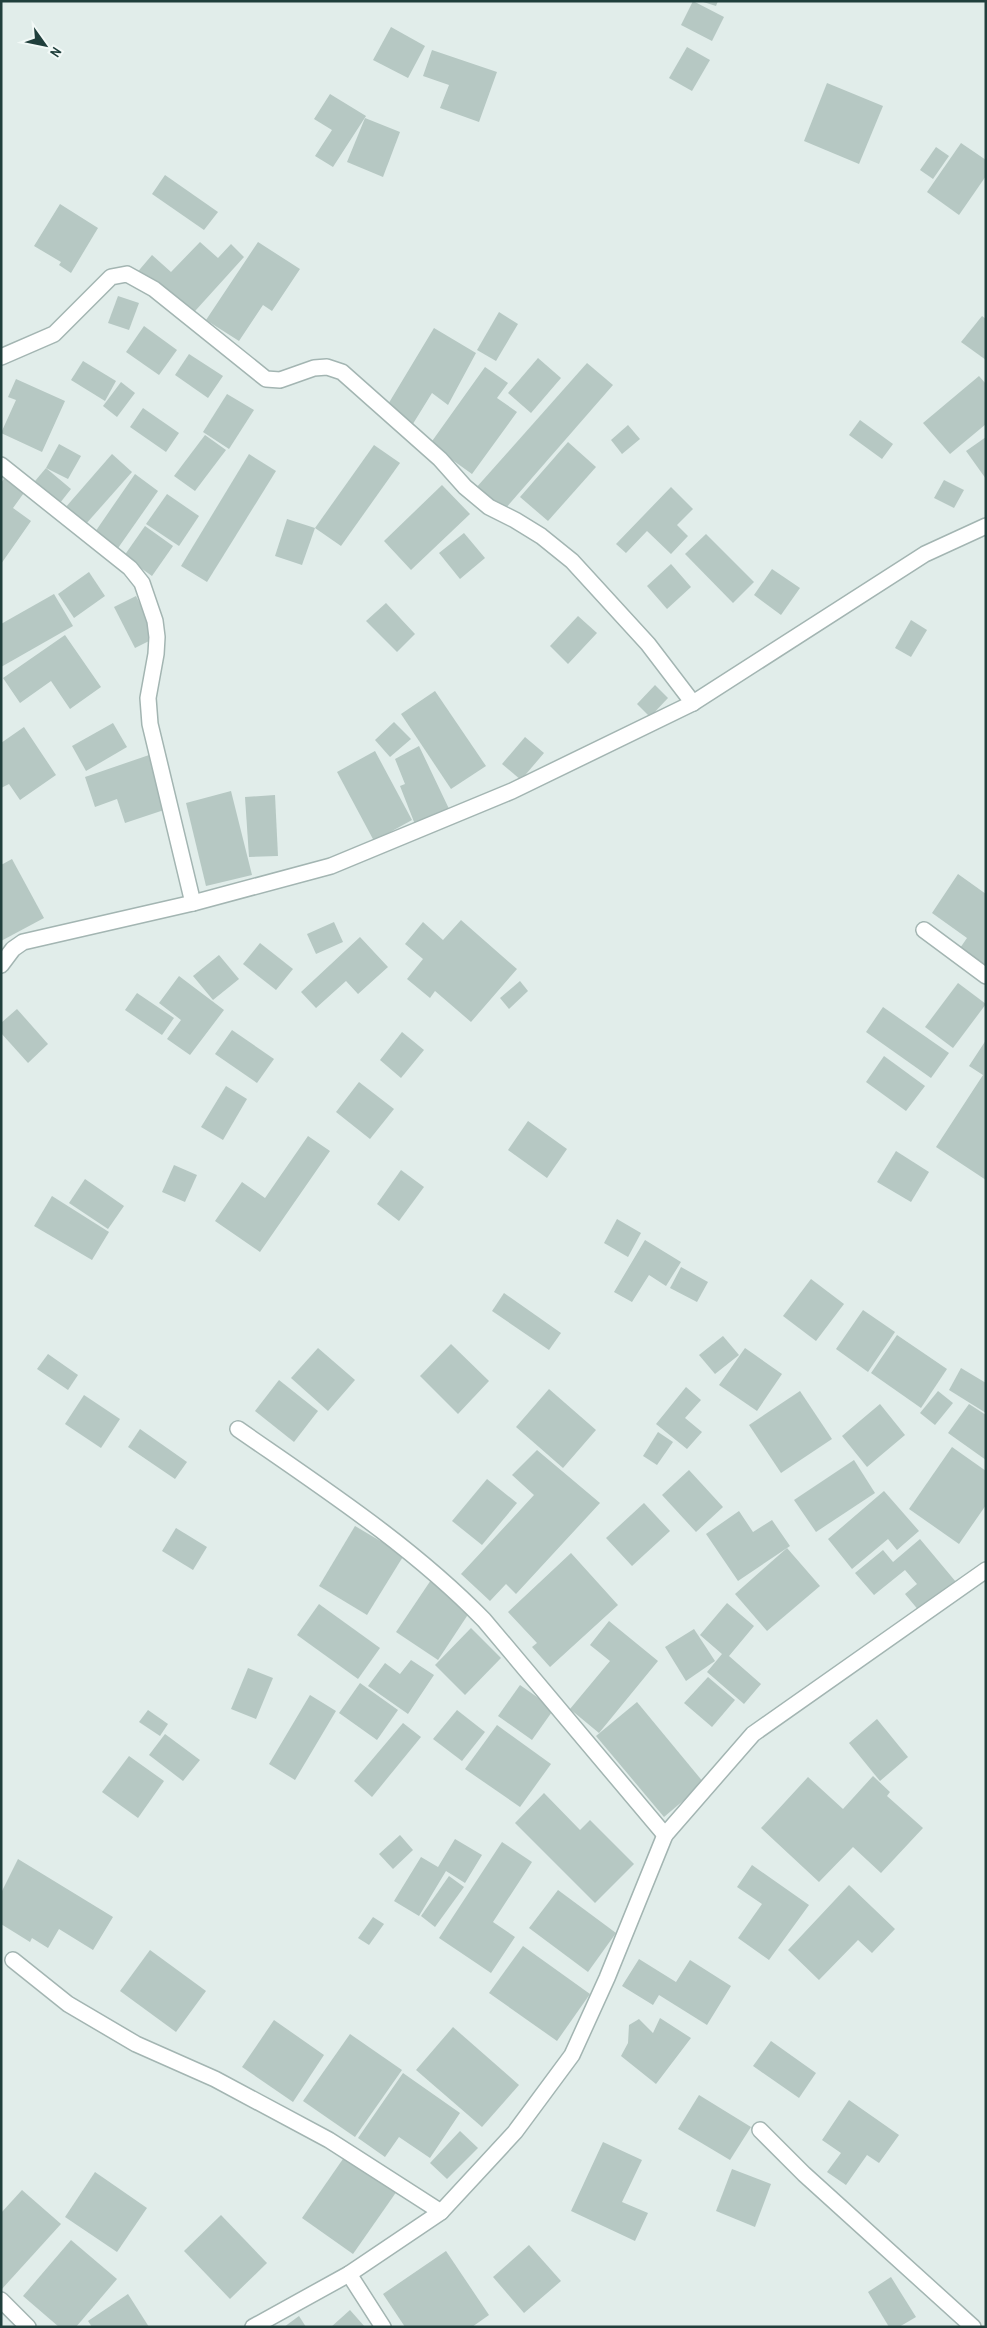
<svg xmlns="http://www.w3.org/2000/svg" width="987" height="2328" font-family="'Archivo Narrow',sans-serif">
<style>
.building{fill:#b6c8c3}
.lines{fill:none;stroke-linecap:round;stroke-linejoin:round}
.minor-casing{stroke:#a3b5b2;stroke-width:18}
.minor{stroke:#fff;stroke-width:15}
</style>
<rect width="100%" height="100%" fill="#e1edea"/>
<g class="building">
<path d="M693 1 724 17 712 41 681 25Z"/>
<path d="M700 1H718L716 6Z"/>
<path d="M391 27 425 46 408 78 373 60Z"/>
<path d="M687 47 710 60 692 91 669 78Z"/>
<path d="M432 50 497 72 479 122 440 108 449 85 423 76Z"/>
<path d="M827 83 883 106 859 164 804 141Z"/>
<path d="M330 94 366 116 333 167 315 156 332 130 314 119Z"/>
<path d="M365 118 400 132 383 177 347 162Z"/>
<path d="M961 143 986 160V176L959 215 927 192Z"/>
<path d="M936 147 949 156 933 179 920 170Z"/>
<path d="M165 175 218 212 204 230 152 194Z"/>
<path d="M60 204 98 228 71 273 59 265 61 262 34 246Z"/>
<path d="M200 242 218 258 231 244 244 257 186 321 135 275 152 255 171 272Z"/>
<path d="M258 242 300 269 272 311 263 305 239 341 206 320Z"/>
<path d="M118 296 139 303 129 330 108 323Z"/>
<path d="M499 312 518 324 496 361 477 350Z"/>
<path d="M982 316 986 319V360L961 342Z"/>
<path d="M144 326 177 350 159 375 126 352Z"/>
<path d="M434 328 476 353 448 405 432 393 411 427 384 411Z"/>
<path d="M189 354 223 376 208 398 175 375Z"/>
<path d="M538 358 561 378 531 413 508 393Z"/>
<path d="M83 361 116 381 105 401 71 380Z"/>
<path d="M587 363 613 385 505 509 475 489Z"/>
<path d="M485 367 508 383 497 398 517 412 472 474 430 444Z"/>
<path d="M979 376 986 384V424L950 454 923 423Z"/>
<path d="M16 379 65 401 42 452 1 433 16 400 8 397Z"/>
<path d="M121 382 135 393 117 417 103 406Z"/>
<path d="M227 394 254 410 229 449 203 432Z"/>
<path d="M143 408 179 433 166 452 130 427Z"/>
<path d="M860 420 893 444 882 459 849 435Z"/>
<path d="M628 425 640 439 622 454 611 440Z"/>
<path d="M205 435 226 450 195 491 174 476Z"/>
<path d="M986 437V479L966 451Z"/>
<path d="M568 442 596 467 548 521 520 497Z"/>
<path d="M59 444 81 456 68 479 46 468Z"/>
<path d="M374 445 400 463 341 546 315 528Z"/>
<path d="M112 454 132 472 85 525 65 508Z"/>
<path d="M249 454 276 471 207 582 181 566Z"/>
<path d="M46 468 71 489 56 508 30 487Z"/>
<path d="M135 474 158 491 116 551 93 535Z"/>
<path d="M6 476 26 490 13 508 31 521 1 564V483Z"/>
<path d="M944 480 964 490 954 508 934 498Z"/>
<path d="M442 485 470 514 411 570 384 541Z"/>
<path d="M671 487 693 509 677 525 688 536 671 554 647 531 626 553 616 544Z"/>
<path d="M167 494 199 516 179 546 146 524Z"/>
<path d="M287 519 315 528 302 565 275 556Z"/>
<path d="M145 526 173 546 152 576 124 556Z"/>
<path d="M464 533 485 558 460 579 439 553Z"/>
<path d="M706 534 754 582 733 603 685 554Z"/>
<path d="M671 564 691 587 667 609 647 586Z"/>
<path d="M772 569 800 588 781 615 754 595Z"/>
<path d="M89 572 105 596 74 618 58 594Z"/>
<path d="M54 594 73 626 1 667V624Z"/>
<path d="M136 596 157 637 135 648 114 607Z"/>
<path d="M386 603 415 634 397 652 366 621Z"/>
<path d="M578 616 597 633 568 664 550 646Z"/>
<path d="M911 620 927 630 911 657 895 648Z"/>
<path d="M65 635 101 687 70 709 51 681 20 703 3 678Z"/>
<path d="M655 685 668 698 650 717 637 704Z"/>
<path d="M435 691 486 766 451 789 401 714Z"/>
<path d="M394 722 411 739 390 757 375 740Z"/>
<path d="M113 723 127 747 86 771 72 746Z"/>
<path d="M24 727 56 775 20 800 9 784 1 788V743Z"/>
<path d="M525 737 544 753 521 780 502 764Z"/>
<path d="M419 746 451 813 416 827 400 786 405 784 395 759Z"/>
<path d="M375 751 412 820 374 841 337 772Z"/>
<path d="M152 754 170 808 125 823 117 799 95 807 85 777Z"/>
<path d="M231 791 252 875 206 886 186 803Z"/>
<path d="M275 795 278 856 249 857 245 797Z"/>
<path d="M12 859 44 918 1 941V865Z"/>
<path d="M958 874 986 894V970L958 951 967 938 932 913Z"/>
<path d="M461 920 517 969 471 1022 435 991 430 998 407 979 423 959 405 944 423 922 443 940Z"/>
<path d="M334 922 343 942 316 954 307 934Z"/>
<path d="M360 937 388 967 358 994 346 981 316 1008 301 992Z"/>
<path d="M260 943 293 969 276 990 243 964Z"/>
<path d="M219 955 239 979 213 1000 193 976Z"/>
<path d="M179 976 224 1010 190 1055 167 1039 181 1020 159 1003Z"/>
<path d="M520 981 528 991 509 1009 500 998Z"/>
<path d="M958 983 986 1004 953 1048 925 1027Z"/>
<path d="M137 993 174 1018 162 1035 125 1010Z"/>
<path d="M883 1007 949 1053 931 1078 866 1032Z"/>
<path d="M17 1009 48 1044 28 1063 1 1033V1023Z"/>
<path d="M232 1030 274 1059 257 1083 215 1054Z"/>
<path d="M402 1032 424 1050 401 1078 380 1060Z"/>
<path d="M986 1040V1180L936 1147 983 1075 969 1066Z"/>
<path d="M884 1056 925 1086 906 1111 866 1082Z"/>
<path d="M359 1082 394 1109 370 1139 336 1112Z"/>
<path d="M226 1086 247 1099 223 1140 201 1127Z"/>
<path d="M528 1121 567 1149 547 1178 508 1150Z"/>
<path d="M308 1136 330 1151 260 1252 215 1221 242 1182 265 1198Z"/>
<path d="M896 1151 929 1172 911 1202 877 1182Z"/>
<path d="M174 1165 197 1175 185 1202 162 1192Z"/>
<path d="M401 1170 424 1187 399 1221 377 1204Z"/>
<path d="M85 1179 124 1206 108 1229 69 1203Z"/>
<path d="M52 1196 109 1232 92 1260 34 1226Z"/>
<path d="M617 1219 641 1233 628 1257 604 1243Z"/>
<path d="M645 1240 681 1262 666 1286 649 1275 632 1302 614 1292Z"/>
<path d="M681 1267 708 1282 697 1302 670 1288Z"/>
<path d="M811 1279 844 1304 816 1341 783 1316Z"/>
<path d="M504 1293 561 1333 549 1350 492 1311Z"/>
<path d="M863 1310 895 1332 868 1372 836 1349Z"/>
<path d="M897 1335 947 1369 921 1408 871 1373Z"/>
<path d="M723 1336 739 1355 715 1374 699 1355Z"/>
<path d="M451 1344 489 1381 458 1414 420 1376Z"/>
<path d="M318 1348 355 1380 328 1411 291 1378Z"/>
<path d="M745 1348 782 1374 757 1411 719 1385Z"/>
<path d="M48 1354 78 1375 68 1390 37 1369Z"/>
<path d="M961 1368 986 1383V1413L949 1390Z"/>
<path d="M279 1380 318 1411 294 1442 255 1411Z"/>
<path d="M686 1387 701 1400 685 1418 702 1432 687 1449 656 1424Z"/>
<path d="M549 1389 596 1430 563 1468 516 1427Z"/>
<path d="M800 1391 832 1439 781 1473 749 1425Z"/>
<path d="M938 1391 953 1403 935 1425 920 1413Z"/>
<path d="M84 1395 120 1419 101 1448 65 1424Z"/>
<path d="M880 1404 905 1435 867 1467 842 1436Z"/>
<path d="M969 1404 986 1415V1460L948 1433Z"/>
<path d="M140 1429 187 1462 175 1479 128 1447Z"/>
<path d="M658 1432 673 1442 657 1465 643 1456Z"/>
<path d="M952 1447 986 1471V1505L959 1544 909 1509Z"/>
<path d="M537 1450 600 1503 516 1594 506 1584 490 1601 461 1574 534 1495 512 1475Z"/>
<path d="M854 1460 875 1493 816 1532 794 1500Z"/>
<path d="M689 1470 723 1507 696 1532 662 1495Z"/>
<path d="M487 1479 517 1503 482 1545 452 1521Z"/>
<path d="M884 1491 919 1531 897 1550 888 1539 852 1569 828 1539Z"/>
<path d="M644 1503 670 1531 632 1566 606 1538Z"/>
<path d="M739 1511 753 1532 772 1520 790 1546 738 1581 706 1534Z"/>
<path d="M355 1526 404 1555 367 1615 319 1586Z"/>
<path d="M176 1528 207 1547 193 1570 162 1551Z"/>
<path d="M920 1539 956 1582 920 1612 905 1594 917 1584 905 1570 874 1595 855 1573 883 1550 893 1562Z"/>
<path d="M787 1548 820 1586 767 1631 735 1594Z"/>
<path d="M571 1553 618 1605 550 1667 532 1647 537 1643 508 1612Z"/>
<path d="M431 1580 469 1613 438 1660 396 1632Z"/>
<path d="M727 1603 754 1626 729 1656 761 1684 744 1704 707 1672 722 1654 700 1635Z"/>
<path d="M319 1604 380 1648 358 1679 297 1635Z"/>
<path d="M609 1621 658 1661 599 1733 570 1709 610 1661 590 1645Z"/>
<path d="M471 1628 501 1658 465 1695 435 1665Z"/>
<path d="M694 1629 715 1661 686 1681 665 1647Z"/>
<path d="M411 1660 434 1675 408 1714 368 1686 385 1663 400 1674Z"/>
<path d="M248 1668 273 1678 256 1719 231 1709Z"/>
<path d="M708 1677 735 1700 712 1727 684 1703Z"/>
<path d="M360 1683 398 1710 377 1740 339 1713Z"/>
<path d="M520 1685 554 1709 532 1740 498 1716Z"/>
<path d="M310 1695 336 1711 295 1780 269 1764Z"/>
<path d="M637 1702 704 1783 664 1817 596 1736Z"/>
<path d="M148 1710 168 1724 160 1736 139 1722Z"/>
<path d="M457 1710 485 1732 462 1761 433 1739Z"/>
<path d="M877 1719 908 1757 880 1781 849 1743Z"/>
<path d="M403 1723 421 1737 372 1797 354 1781Z"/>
<path d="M497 1725 551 1764 520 1807 465 1769Z"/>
<path d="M165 1734 200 1760 183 1781 149 1755Z"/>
<path d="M129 1756 164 1781 138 1818 102 1792Z"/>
<path d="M873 1776 890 1792 887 1796 923 1828 881 1873 853 1847 819 1882 761 1828 808 1777 843 1809Z"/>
<path d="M544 1793 580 1830 590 1820 634 1864 595 1903 515 1823Z"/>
<path d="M400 1835 413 1850 393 1869 379 1854Z"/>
<path d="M455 1839 482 1855 465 1883 446 1871 419 1916 394 1901 421 1857 438 1867Z"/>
<path d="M502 1842 532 1862 493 1922 515 1937 491 1973 439 1938Z"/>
<path d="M18 1859 113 1917 93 1950 59 1929 48 1948 32 1938 30 1942 1 1924V1893Z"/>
<path d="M752 1865 809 1905 769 1960 738 1938 762 1904 737 1887Z"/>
<path d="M449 1876 464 1887 435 1927 421 1916Z"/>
<path d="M849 1885 895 1929 872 1953 858 1940 819 1980 788 1950Z"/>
<path d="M558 1890 616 1933 588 1972 529 1928Z"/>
<path d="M373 1917 384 1924 369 1945 358 1938Z"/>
<path d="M523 1946 590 1994 557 2041 489 1993Z"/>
<path d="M150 1950 206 1991 176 2032 120 1991Z"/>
<path d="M639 1959 676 1982 690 1960 731 1986 707 2025 659 1995 653 2005 622 1986Z"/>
<path d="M660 2018 691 2038 656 2084 621 2056 628 2043 629 2025 639 2019 653 2033Z"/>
<path d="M274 2020 324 2055 293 2102 242 2067Z"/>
<path d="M453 2027 519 2085 482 2127 416 2070Z"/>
<path d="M350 2034 402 2070 355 2137 303 2101Z"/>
<path d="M771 2041 816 2073 799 2098 753 2066Z"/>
<path d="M403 2073 460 2113 430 2158 399 2137 385 2157 358 2138Z"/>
<path d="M699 2095 751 2127 730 2160 678 2129Z"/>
<path d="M849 2100 899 2135 879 2163 867 2155 846 2185 827 2172 841 2153 822 2140Z"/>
<path d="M460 2131 478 2148 447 2179 430 2163Z"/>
<path d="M603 2142 642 2160 622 2202 648 2213 635 2241 571 2211Z"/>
<path d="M345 2156 397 2191 353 2254 302 2218Z"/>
<path d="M732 2169 771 2184 755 2227 716 2211Z"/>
<path d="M95 2172 147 2208 117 2252 65 2217Z"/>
<path d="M22 2190 61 2224 1 2290V2213Z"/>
<path d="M221 2215 267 2263 230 2299 184 2251Z"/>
<path d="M71 2240 117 2279 76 2327H59L23 2296Z"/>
<path d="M529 2245 561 2281 524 2313 493 2277Z"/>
<path d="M446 2251 489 2315 472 2327H405L383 2294Z"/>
<path d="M891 2277 916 2317 899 2327H889L868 2292Z"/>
<path d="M128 2294 149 2327H92L88 2321Z"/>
<path d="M350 2310 365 2327H331Z"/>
<path d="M299 2316 306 2327H284Z"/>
</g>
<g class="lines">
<g class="minor-casing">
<g id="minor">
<path d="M1 357 54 334 111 277 127 274 154 289 266 379 280 380 314 368 327 367 342 372 440 459 465 487 489 507 515 520 541 536 572 561 648 644 693 703"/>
<path d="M1 465 130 568 142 583 155 621 157 637 156 654 148 698 150 724 193 903"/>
<path d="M924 930 986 976"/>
<path d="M1 965 13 949 23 942 193 903 331 866 512 791 693 703 925 554 986 526"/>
<path d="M238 1429C323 1488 412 1546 484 1620L665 1835"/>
<path d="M13 1960 68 2004 136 2044 215 2079 329 2140 441 2212"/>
<path d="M760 2130 804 2174 973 2327"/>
<path d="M349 2274 383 2327"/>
<path d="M1 2300 28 2327"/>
<path d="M253 2327 349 2274 441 2212 515 2132 572 2055 607 1978 665 1835 753 1734 986 1570"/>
</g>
</g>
<use href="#minor" class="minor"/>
</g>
<rect width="987" height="2328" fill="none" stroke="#203f3c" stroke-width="5"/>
<g transform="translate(45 45) rotate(123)" stroke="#f2f9f7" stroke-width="4" paint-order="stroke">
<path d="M0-4L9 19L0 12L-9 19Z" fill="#203f3c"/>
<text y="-8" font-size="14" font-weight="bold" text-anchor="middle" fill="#203f3c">N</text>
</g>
</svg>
